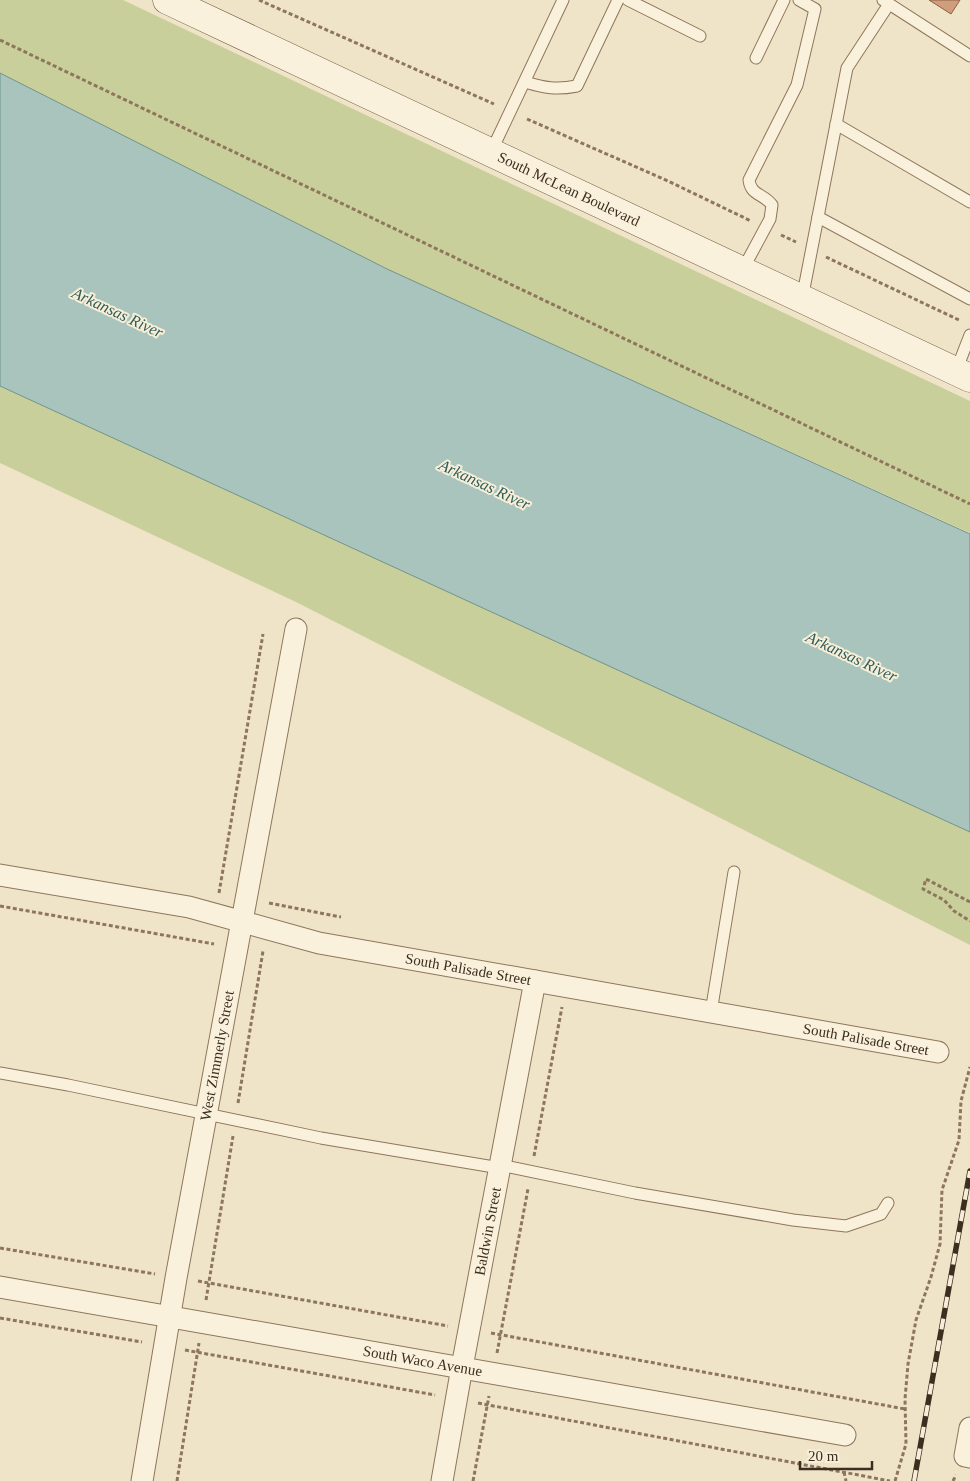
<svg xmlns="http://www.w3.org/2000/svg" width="970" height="1481" font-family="Georgia,serif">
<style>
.green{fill:#c9cf9b}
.water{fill:#a9c4bc;stroke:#6f938a}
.building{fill:#cf9f7d;stroke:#8d5f41}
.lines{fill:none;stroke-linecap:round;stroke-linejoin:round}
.service-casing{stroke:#8d765c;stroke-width:13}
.minor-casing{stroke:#8d765c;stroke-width:23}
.secondary-casing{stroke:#6f573f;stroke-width:29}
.path{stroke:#8d765c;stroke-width:3;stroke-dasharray:4 2.5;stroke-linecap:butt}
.service{stroke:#faf1dc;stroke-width:11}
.minor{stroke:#faf1dc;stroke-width:21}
.secondary{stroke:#faf1dc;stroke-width:28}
.rail-casing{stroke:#3d2e20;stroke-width:5.5}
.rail{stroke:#f7eed8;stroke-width:4;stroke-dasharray:11;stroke-linecap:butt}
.labels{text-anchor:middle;stroke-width:4;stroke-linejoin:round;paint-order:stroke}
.street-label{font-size:15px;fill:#3d2e20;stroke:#f7eed8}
.water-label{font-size:16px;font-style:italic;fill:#2f5d5a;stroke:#f7eed8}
</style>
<rect width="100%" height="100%" fill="#f0e4c8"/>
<g class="green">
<path d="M0 0H123L970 401V533L387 269 0 73Z"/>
<path d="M0 386 970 832V945L296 602 0 463Z"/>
</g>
<path class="water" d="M0 73 387 269 970 534V832L0 386Z"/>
<path class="building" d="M929 0H960L951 14Z"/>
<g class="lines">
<g class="service-casing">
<g id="service">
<path d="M628 0 700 36"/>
<path d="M883 0 970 56"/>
<path d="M756 58 784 0"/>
<path d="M525 82C545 88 556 90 577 86L618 0"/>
<path d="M836 124 970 202"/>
<path d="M491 152 563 0"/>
<path d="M818 217 970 299"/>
<path d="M742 271 770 219 772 205C763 193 751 196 749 180L797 85 815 9 799 0"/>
<path d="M802 299 847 68 889 4"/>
<path d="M956 371 970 335"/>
<path d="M711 1012 734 872"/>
<path d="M0 1073 68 1085 321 1138 500 1168"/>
<path d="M500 1165 635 1193 793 1220 846 1226 881 1214 888 1203"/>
</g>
</g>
<g class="minor-casing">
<g id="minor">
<path id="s1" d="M0 875 189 907 319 943 938 1052"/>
<path id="s2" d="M0 1287 845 1435"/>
<path d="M970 1428 965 1456 970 1457"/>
<path id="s3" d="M142 1481 176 1278 296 629"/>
<path id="s4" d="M442 1481 462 1367 535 981"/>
</g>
</g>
<g class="secondary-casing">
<g id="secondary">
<path id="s5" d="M167 0 970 378"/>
</g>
</g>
<g class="path">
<path d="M259 0 494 104"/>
<path d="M0 40 970 504"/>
<path d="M527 119 668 181 751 221"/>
<path d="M781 235 796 242"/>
<path d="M826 257 961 321"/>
<path d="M219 893 263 634"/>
<path d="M970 902 926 879 923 889 944 900 954 911 970 921"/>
<path d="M269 903 341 917"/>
<path d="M0 906 214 944"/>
<path d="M238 1103 263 951"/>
<path d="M534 1156 562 1007"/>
<path d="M0 1248 155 1274"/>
<path d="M198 1281 448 1326"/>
<path d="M206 1300 233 1136"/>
<path d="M0 1318 142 1342"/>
<path d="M491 1333 905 1409"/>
<path d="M185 1350 435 1395"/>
<path d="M497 1353 528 1189"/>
<path d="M478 1403 890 1481"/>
<path d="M844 1472 846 1481"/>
<path d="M177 1481 199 1343"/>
<path d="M473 1481 489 1396"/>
<path d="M895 1481 906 1444 905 1399 908 1364 916 1320 931 1277 940 1244 942 1190 959 1140 961 1101 970 1067"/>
<path d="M953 1481 956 1475"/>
</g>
<use href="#service" class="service"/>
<use href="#minor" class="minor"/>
<use href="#secondary" class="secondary"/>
<g class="rail-casing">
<path id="rail" d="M914 1481 970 1171"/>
</g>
<use href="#rail" class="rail"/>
</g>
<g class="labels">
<g class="street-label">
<text dy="5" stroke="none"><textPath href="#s5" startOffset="444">South McLean Boulevard</textPath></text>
<text dy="5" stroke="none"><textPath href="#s1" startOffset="478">South Palisade Street</textPath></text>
<text dy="5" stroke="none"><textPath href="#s1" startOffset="882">South Palisade Street</textPath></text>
<text dy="5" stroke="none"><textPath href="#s3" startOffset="432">West Zimmerly Street</textPath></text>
<text dy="5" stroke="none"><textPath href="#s4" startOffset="254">Baldwin Street</textPath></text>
<text dy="5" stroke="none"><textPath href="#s2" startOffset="429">South Waco Avenue</textPath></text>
</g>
<g class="water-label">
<text transform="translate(118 312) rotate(25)" y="6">Arkansas River</text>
<text transform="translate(485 484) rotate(25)" y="6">Arkansas River</text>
<text transform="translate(852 656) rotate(25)" y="6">Arkansas River</text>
</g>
</g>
<path d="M800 1461v8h72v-8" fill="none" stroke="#3d2e20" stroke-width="2.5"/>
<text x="808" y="1461" font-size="15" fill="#3d2e20" stroke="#f7eed8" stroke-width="4" paint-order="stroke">20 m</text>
</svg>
